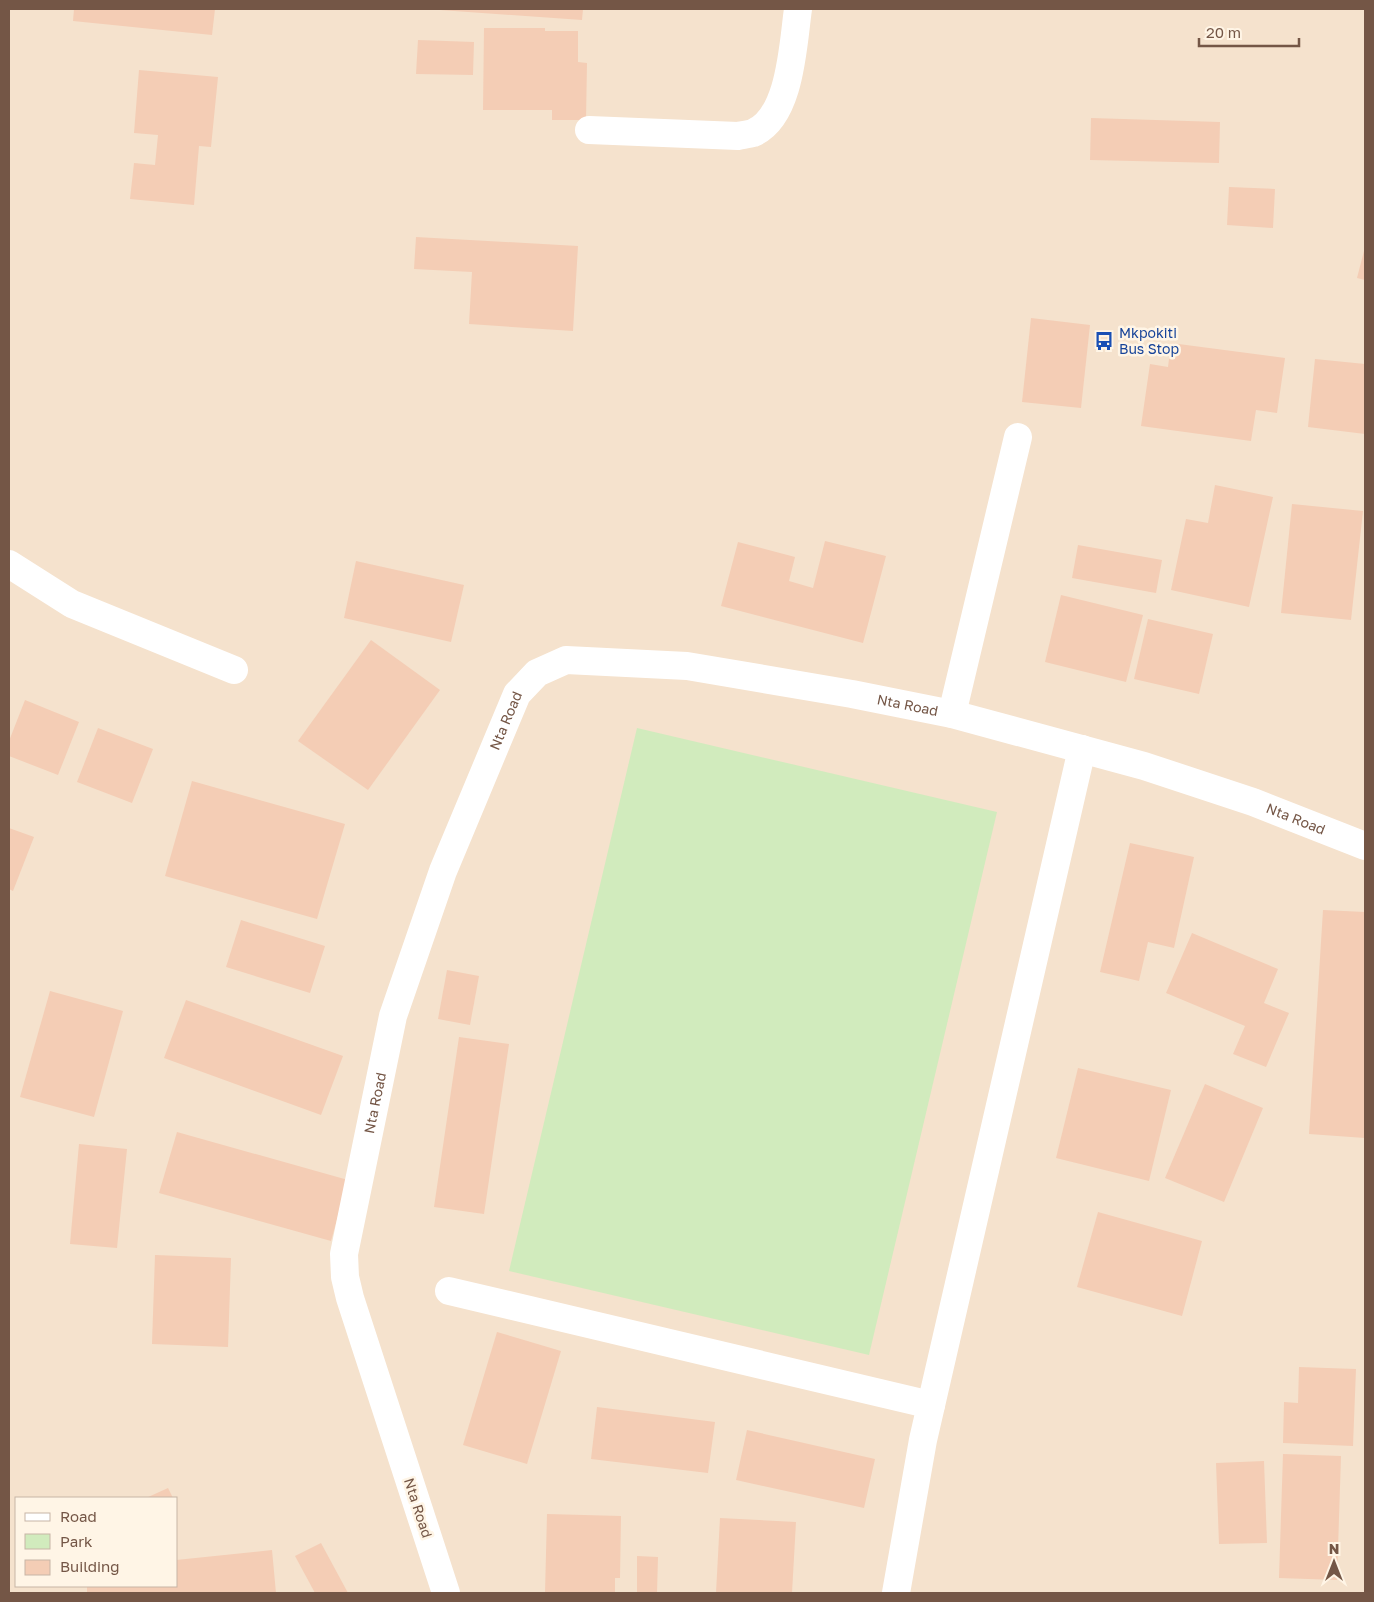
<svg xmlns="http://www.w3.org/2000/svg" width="1374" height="1602" font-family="'Golos Text',sans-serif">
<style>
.residential{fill:#f5e2cd;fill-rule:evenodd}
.green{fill:#d1ebbd}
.building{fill:#f4cdb5}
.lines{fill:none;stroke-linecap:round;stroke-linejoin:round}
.street{stroke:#fff;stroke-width:28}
.labels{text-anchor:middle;stroke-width:5;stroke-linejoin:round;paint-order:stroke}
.transit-label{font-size:14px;fill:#164399;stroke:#fff5e6;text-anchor:start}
.street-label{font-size:14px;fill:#745646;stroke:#fff5e6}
</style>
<rect width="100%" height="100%" fill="#fdf1df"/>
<path class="residential" d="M9 9H1365V1593H9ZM16 1498H176V1586H16Z"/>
<path class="green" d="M637 728 997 812 869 1355 509 1271Z"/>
<g class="building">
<path d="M74 9H215L212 35 73 21Z"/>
<path d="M440 9H583L582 20 440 10Z"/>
<path d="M484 28H545V31H578V62L587 63 586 120H552V110H483Z"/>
<path d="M418 40 474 42 473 75 416 74Z"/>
<path d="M139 70 218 77 211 147 199 146 194 205 130 199 134 163 155 165 158 135 134 133Z"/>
<path d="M1091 118 1220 122 1219 163 1090 160Z"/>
<path d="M1229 187 1275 189 1273 228 1227 225Z"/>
<path d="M416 237 578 246 573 331 469 324 472 272 414 269Z"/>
<path d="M1365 247V280L1357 278Z"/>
<path d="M1031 318 1090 325 1081 408 1022 402Z"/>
<path d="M1171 343 1285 358 1277 413 1256 410 1251 441 1141 426 1150 364 1168 367Z"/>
<path d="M1315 359 1365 364V434L1308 427Z"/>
<path d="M1215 485 1273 497 1249 607 1171 590 1186 519 1208 523Z"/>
<path d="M1292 504 1363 511 1351 620 1281 613Z"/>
<path d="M825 541 886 556 863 643 721 606 738 542 795 557 789 581 813 588Z"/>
<path d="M1078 545 1162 560 1156 593 1072 578Z"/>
<path d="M356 561 464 585 451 642 344 618Z"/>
<path d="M1061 595 1143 615 1126 682 1045 662Z"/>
<path d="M1148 619 1213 634 1199 694 1134 679Z"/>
<path d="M371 640 440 690 368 790 298 741Z"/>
<path d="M25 700 79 722 58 775 9 756V741Z"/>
<path d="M98 728 153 749 132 803 77 782Z"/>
<path d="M192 781 345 824 317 919 165 876Z"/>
<path d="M9 828 34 837 13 891 9 889Z"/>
<path d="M1130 843 1194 857 1174 948 1148 942 1139 981 1100 972Z"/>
<path d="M1323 910 1365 912V1138L1309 1134Z"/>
<path d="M241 920 325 946 310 993 226 967Z"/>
<path d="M1192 933 1278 969 1264 1003 1289 1013 1266 1067 1233 1054 1245 1026 1166 993Z"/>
<path d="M447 970 479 976 470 1025 438 1019Z"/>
<path d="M50 991 123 1011 94 1117 20 1097Z"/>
<path d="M186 1000 343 1056 321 1115 164 1058Z"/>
<path d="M459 1037 509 1044 484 1214 434 1207Z"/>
<path d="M1078 1068 1171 1090 1149 1181 1056 1158Z"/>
<path d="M1205 1084 1263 1108 1224 1202 1165 1178Z"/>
<path d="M177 1132 348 1180 331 1241 159 1193Z"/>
<path d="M79 1144 127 1149 117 1248 70 1244Z"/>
<path d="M1098 1212 1202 1241 1182 1316 1077 1287Z"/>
<path d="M155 1255 231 1258 228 1347 152 1344Z"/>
<path d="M497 1332 561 1351 527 1464 463 1445Z"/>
<path d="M1299 1367 1356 1369 1353 1446 1283 1443 1284 1402 1298 1403Z"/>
<path d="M597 1407 715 1422 708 1473 591 1459Z"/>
<path d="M747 1430 875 1459 864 1508 736 1480Z"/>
<path d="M1283 1454 1341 1456 1337 1580 1279 1578Z"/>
<path d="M1264 1461 1267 1543 1219 1544 1216 1463Z"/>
<path d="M168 1488 173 1498H146Z"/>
<path d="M547 1514 621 1516 620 1578H615V1593H545Z"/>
<path d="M720 1518 796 1522 792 1593H716Z"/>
<path d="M321 1543 348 1593H315L295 1556Z"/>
<path d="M272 1550 276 1593H87V1586H176V1560Z"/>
<path d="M637 1556 658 1557 657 1593H637Z"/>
</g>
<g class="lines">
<g class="street">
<path d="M589 130 738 136C743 135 749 134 753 133 791 117 793 43 798 9"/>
<path d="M9 564 72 604 234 670"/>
<path d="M952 714 1018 437"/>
<path d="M449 1291 931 1405"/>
<path id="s1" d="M446 1593 350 1298 345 1277 344 1254 393 1016 443 871 517 694 537 673 566 660 687 666 852 694 952 714 1144 766 1253 802 1365 846"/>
<path d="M896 1593 923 1440 1082 749"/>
</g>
</g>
<defs>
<g id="bus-bare" transform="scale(1.5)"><path d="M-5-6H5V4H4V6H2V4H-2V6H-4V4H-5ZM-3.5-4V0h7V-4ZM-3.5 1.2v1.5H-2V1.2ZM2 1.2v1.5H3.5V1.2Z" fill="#1a4fb4" stroke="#fff5e6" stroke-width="2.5" paint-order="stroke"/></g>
</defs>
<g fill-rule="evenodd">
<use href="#bus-bare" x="1104" y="341"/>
</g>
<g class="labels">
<g class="transit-label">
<text x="1119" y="338">Mkpokiti<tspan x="1119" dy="16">Bus Stop</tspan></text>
</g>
<g class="street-label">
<text dy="5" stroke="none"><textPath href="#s1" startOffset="1349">Nta Road</textPath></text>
<text dy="5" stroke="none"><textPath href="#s1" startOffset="914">Nta Road</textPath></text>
<text dy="5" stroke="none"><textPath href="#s1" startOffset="1754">Nta Road</textPath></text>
<text dy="5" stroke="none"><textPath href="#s1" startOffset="509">Nta Road</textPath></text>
<text transform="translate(418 1508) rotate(72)" y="5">Nta Road</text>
</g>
</g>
<rect width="1374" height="1602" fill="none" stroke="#745646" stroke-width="20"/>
<rect x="15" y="1497" width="162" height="90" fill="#fff5e6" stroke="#c7b5a6"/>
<rect x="25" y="1513" width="25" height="8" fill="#ffffff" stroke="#c7b5a6"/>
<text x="60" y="1522" font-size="15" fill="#745646">Road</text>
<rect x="25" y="1534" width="25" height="15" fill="#d1ebbd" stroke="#c7b5a6"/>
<text x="60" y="1547" font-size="15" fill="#745646">Park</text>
<rect x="25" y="1560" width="25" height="15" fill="#f4cdb5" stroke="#c7b5a6"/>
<text x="60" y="1572" font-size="15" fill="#745646">Building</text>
<g transform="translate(1334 1562)" stroke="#fff5e6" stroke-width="4" paint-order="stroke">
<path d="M0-4L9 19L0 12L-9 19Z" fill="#745646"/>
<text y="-8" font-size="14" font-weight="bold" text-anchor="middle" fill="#745646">N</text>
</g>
<path d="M1199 38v8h100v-8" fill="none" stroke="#745646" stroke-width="2.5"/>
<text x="1206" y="38" font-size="15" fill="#745646" stroke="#fff5e6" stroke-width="4" paint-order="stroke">20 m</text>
</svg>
